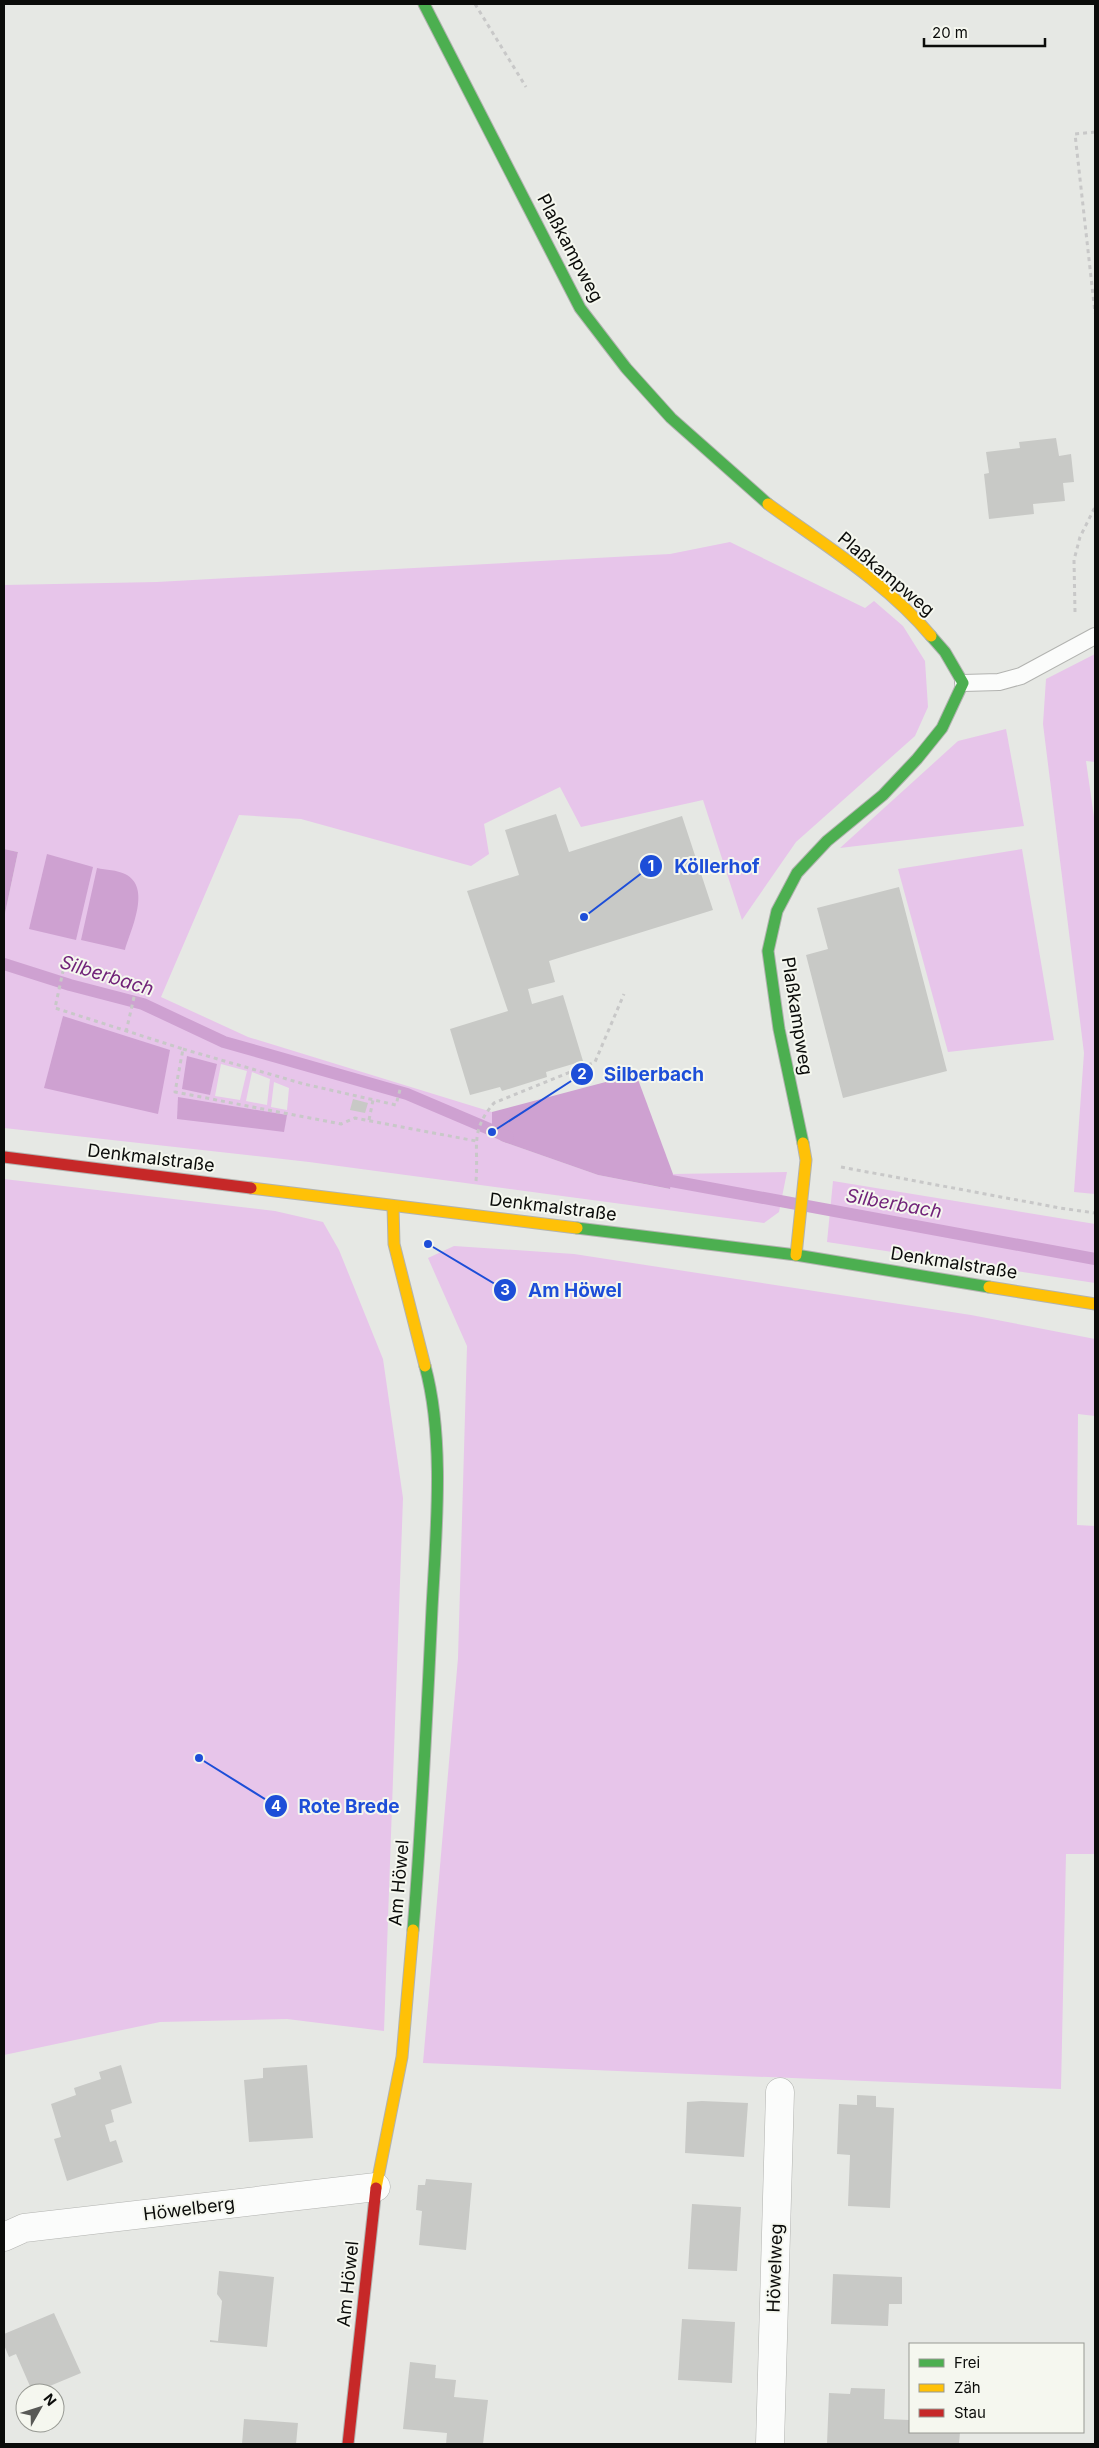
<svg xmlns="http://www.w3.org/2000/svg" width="1099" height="2448" font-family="Inter,sans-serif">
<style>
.green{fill:#e7c5ea;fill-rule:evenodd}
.water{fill:#cea1d1}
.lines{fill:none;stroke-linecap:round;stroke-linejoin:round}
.stream{stroke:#cea1d1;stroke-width:12}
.building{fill:#c8c9c6}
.lane-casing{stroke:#b2b3b0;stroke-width:18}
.street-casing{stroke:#b2b3b0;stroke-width:29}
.fast-casing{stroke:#b2b3b0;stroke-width:13}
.slow-casing{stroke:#b2b3b0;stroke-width:13}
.jam-casing{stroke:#b2b3b0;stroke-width:13}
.path{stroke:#c8c8c8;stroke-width:3;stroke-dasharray:4 4;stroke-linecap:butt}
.lane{stroke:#fbfcfb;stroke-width:16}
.street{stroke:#fbfcfb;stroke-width:28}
.fast{stroke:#4caf50;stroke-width:11}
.slow{stroke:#ffc107;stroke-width:11}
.jam{stroke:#c62828;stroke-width:11}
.labels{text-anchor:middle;stroke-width:4;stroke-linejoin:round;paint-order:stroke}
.street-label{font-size:18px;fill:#0b0c0a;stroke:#f5f7ef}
.water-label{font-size:19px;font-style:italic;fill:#712379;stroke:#f5f7ef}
.leader{fill:none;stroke:#1d4ed8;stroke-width:2}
.callout-dot{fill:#1d4ed8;stroke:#f5f7ef;stroke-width:2}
.mark-label{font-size:15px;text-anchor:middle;font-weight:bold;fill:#fff}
.callout-label{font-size:19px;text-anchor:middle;font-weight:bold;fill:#1d4ed8;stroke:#f5f7ef;stroke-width:4;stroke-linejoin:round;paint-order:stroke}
</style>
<rect width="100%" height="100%" fill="#e6e8e4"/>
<g class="green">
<path d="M730 542 865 608 874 601 903 626 925 661 928 707 915 736 796 842 742 920 703 800 581 827 560 787 484 824 489 854 471 866 301 819 239 815 161 997 248 1037 492 1112V1132L501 1141 598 1175 669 1189 673 1174 787 1172 779 1212 764 1223 309 1162 4 1128V918L18 852 4 849V585L157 582 670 554ZM221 1064 247 1071 240 1100 215 1096ZM252 1072 270 1079 267 1105 246 1101ZM274 1082 289 1088 287 1110 271 1107Z"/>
<path d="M1095 654V762L1086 761 1095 824V1194L1074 1192 1084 1053 1043 724 1046 679Z"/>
<path d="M1006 729 1024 826 840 848 958 741Z"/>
<path d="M1022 849 1054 1040 948 1052 898 869Z"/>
<path d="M4 1179 275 1211 323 1222 339 1250 383 1359 403 1498 384 2031 287 2019 160 2022 4 2055Z"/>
<path d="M833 1181 1095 1224V1283L827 1242Z"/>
<path d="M454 1246 574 1254 971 1315 1095 1339V1416L1078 1414 1077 1525 1095 1526V1854H1066L1061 2089 423 2063 458 1658 467 1346 428 1258Z"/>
</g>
<g class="water">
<path d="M4 849 18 852 4 918Z"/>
<path d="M47 854 93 867 76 940 29 929Z"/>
<path d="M97 868C106 870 117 870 125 874 152 887 131 929 125 950L81 940Z"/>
<path d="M63 1016 170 1050 158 1114 44 1088Z"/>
<path d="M187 1056 217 1064 210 1095 182 1089Z"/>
<path d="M636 1074 673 1174 670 1189 598 1175 501 1141 492 1132V1112Z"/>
<path d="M178 1097 287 1115 284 1132 177 1119Z"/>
</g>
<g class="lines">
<g class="stream">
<path d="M4 964 70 985 143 1004 224 1042 407 1094 508 1137"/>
<path d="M655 1178 1095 1259"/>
</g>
</g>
<g class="building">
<path d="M1056 438 1059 456 1071 454 1074 482 1063 483 1065 501 1033 504 1034 514 989 519 984 474 989 473 986 452 1020 448 1019 442Z"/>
<path d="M556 814 569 852 682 816 713 910 549 961 555 982 528 989 532 1004 563 995 583 1061 546 1072 547 1077 502 1091 500 1087 470 1095 450 1029 508 1011 467 891 519 875 505 830Z"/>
<path d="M899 887 947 1071 843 1098 806 955 828 949 817 908Z"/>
<path d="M353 1099 368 1103 365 1113 350 1110Z"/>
<path d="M121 2065 132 2103 111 2110 114 2122 105 2125 110 2142 116 2140 123 2162 67 2181 54 2139 61 2137 51 2104 76 2095 74 2088 101 2079 99 2072Z"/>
<path d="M307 2065 313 2138 249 2142 244 2080 263 2078V2068Z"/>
<path d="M857 2095 876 2096V2107L894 2108 890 2208 848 2206 850 2155 837 2154 839 2104 857 2105Z"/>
<path d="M702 2101 748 2103 744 2157 685 2153 687 2102Z"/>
<path d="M426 2179 472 2183 466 2250 419 2245 422 2211 416 2210 418 2185H425Z"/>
<path d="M692 2204 741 2207 737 2271 688 2269Z"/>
<path d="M219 2271 274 2277 267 2347 210 2342V2340L218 2341 222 2301 217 2294Z"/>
<path d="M833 2274 902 2277V2304H889L888 2326 831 2324Z"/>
<path d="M54 2313 81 2373 33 2393 16 2354 9 2357 4 2345V2334Z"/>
<path d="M682 2319 735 2322 732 2383 678 2380Z"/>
<path d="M410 2362 436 2365 435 2378 456 2380 454 2397 488 2400 483 2444H446L447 2433 403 2429Z"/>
<path d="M851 2388 885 2389 884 2419 910 2420V2432H960L959 2444H827L829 2393 850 2394Z"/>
<path d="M244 2419 298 2423 296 2444H242Z"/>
</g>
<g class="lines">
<g class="lane-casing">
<path id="lane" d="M963 683 999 682 1021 676 1095 636"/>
</g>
<g class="street-casing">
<g id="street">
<path d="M4 2237 24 2228 376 2187"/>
<path d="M770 2444 780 2092"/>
</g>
</g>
<g class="fast-casing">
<g id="fast">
<path d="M424 4 580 308 626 368 671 418 768 504"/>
<path d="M803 1143 779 1029 768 951 777 911 797 873 827 841 883 795 917 759 942 728 963 683 945 652 931 636"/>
<path d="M577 1228 796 1255 989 1287"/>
<path d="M413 1930C422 1822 427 1715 432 1608 436 1533 445 1439 425 1366"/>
</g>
</g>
<g class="slow-casing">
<g id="slow">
<path d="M768 504C824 545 887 583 931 636"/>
<path d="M251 1188 577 1228"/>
<path d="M393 1206 394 1244 425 1366"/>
<path d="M796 1255 806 1160 803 1143"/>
<path d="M989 1287 1095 1304"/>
<path d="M376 2188 402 2057 413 1930"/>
</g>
</g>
<g class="jam-casing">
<g id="jam">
<path d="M4 1157 251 1188"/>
<path d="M348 2444 376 2188"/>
</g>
</g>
<g class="path">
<path d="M475 4 526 87"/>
<path d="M1095 132 1075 134 1095 313"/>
<path d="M1075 612 1074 560 1080 537 1095 507"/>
<path d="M65 962 55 1008 183 1049 175 1092 341 1124 355 1118 476 1141"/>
<path d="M126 1032 137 984"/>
<path d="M183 1049 304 1084 396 1105 401 1086"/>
<path d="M369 1120 373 1100"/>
<path d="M841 1167 1060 1208 1095 1213"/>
<path d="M476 1181C479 1147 469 1132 494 1103L595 1062 624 994"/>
</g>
<use href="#lane" class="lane"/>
<use href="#street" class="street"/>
<use href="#fast" class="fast"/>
<use href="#slow" class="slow"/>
<use href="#jam" class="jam"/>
</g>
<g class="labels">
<g class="street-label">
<text transform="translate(570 248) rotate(62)" y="6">Plaßkampweg</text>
<text transform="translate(886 574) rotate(40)" y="6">Plaßkampweg</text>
<text transform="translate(797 1016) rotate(81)" y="6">Plaßkampweg</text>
<text transform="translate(151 1158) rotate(7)" y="6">Denkmalstraße</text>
<text transform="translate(553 1207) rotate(7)" y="6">Denkmalstraße</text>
<text transform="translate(954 1263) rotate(9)" y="6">Denkmalstraße</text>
<text transform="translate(399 1883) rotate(-85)" y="6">Am Höwel</text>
<text transform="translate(189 2209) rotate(-7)" y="6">Höwelberg</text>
<text transform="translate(775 2268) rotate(-88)" y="6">Höwelweg</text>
<text transform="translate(348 2284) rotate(-84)" y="6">Am Höwel</text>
</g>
<g class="water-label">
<text transform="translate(107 975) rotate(17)" y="7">Silberbach</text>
<text transform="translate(894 1203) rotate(10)" y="7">Silberbach</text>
</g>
</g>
<path class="leader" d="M584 917L651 866M492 1132L582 1074M428 1244L505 1290M199 1758L276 1806"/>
<g class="callout-dot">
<circle cx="584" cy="917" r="5"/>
<circle cx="492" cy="1132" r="5"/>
<circle cx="428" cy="1244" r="5"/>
<circle cx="199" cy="1758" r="5"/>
<circle cx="651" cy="866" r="12"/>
<circle cx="582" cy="1074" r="12"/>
<circle cx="505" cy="1290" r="12"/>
<circle cx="276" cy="1806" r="12"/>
</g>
<g class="mark-label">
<text x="651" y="871">1</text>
<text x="582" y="1079">2</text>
<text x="505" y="1295">3</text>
<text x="276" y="1811">4</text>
</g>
<g class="callout-label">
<text x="717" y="873">Köllerhof</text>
<text x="654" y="1081">Silberbach</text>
<text x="575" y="1297">Am Höwel</text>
<text x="349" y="1813">Rote Brede</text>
</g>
<rect width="1099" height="2448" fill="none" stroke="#0b0c0a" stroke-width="10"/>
<rect x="909" y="2343" width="175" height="90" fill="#f5f7ef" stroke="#979993"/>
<rect x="919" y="2359" width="25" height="8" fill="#4caf50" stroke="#979993"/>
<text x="954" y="2368" font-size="15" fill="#0b0c0a">Frei</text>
<rect x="919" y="2384" width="25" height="8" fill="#ffc107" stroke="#979993"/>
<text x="954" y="2393" font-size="15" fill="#0b0c0a">Zäh</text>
<rect x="919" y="2409" width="25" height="8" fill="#c62828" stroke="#979993"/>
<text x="954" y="2418" font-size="15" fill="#0b0c0a">Stau</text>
<g transform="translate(40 2408) rotate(51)"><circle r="24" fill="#f5f7ef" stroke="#979993"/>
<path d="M0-4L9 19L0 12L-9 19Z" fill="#585956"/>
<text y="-8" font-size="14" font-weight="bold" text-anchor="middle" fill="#0b0c0a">N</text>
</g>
<path d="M924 38v8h121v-8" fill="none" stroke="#0b0c0a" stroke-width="2.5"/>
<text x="932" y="38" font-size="15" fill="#0b0c0a" stroke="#f5f7ef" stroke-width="4" paint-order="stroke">20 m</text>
</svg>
